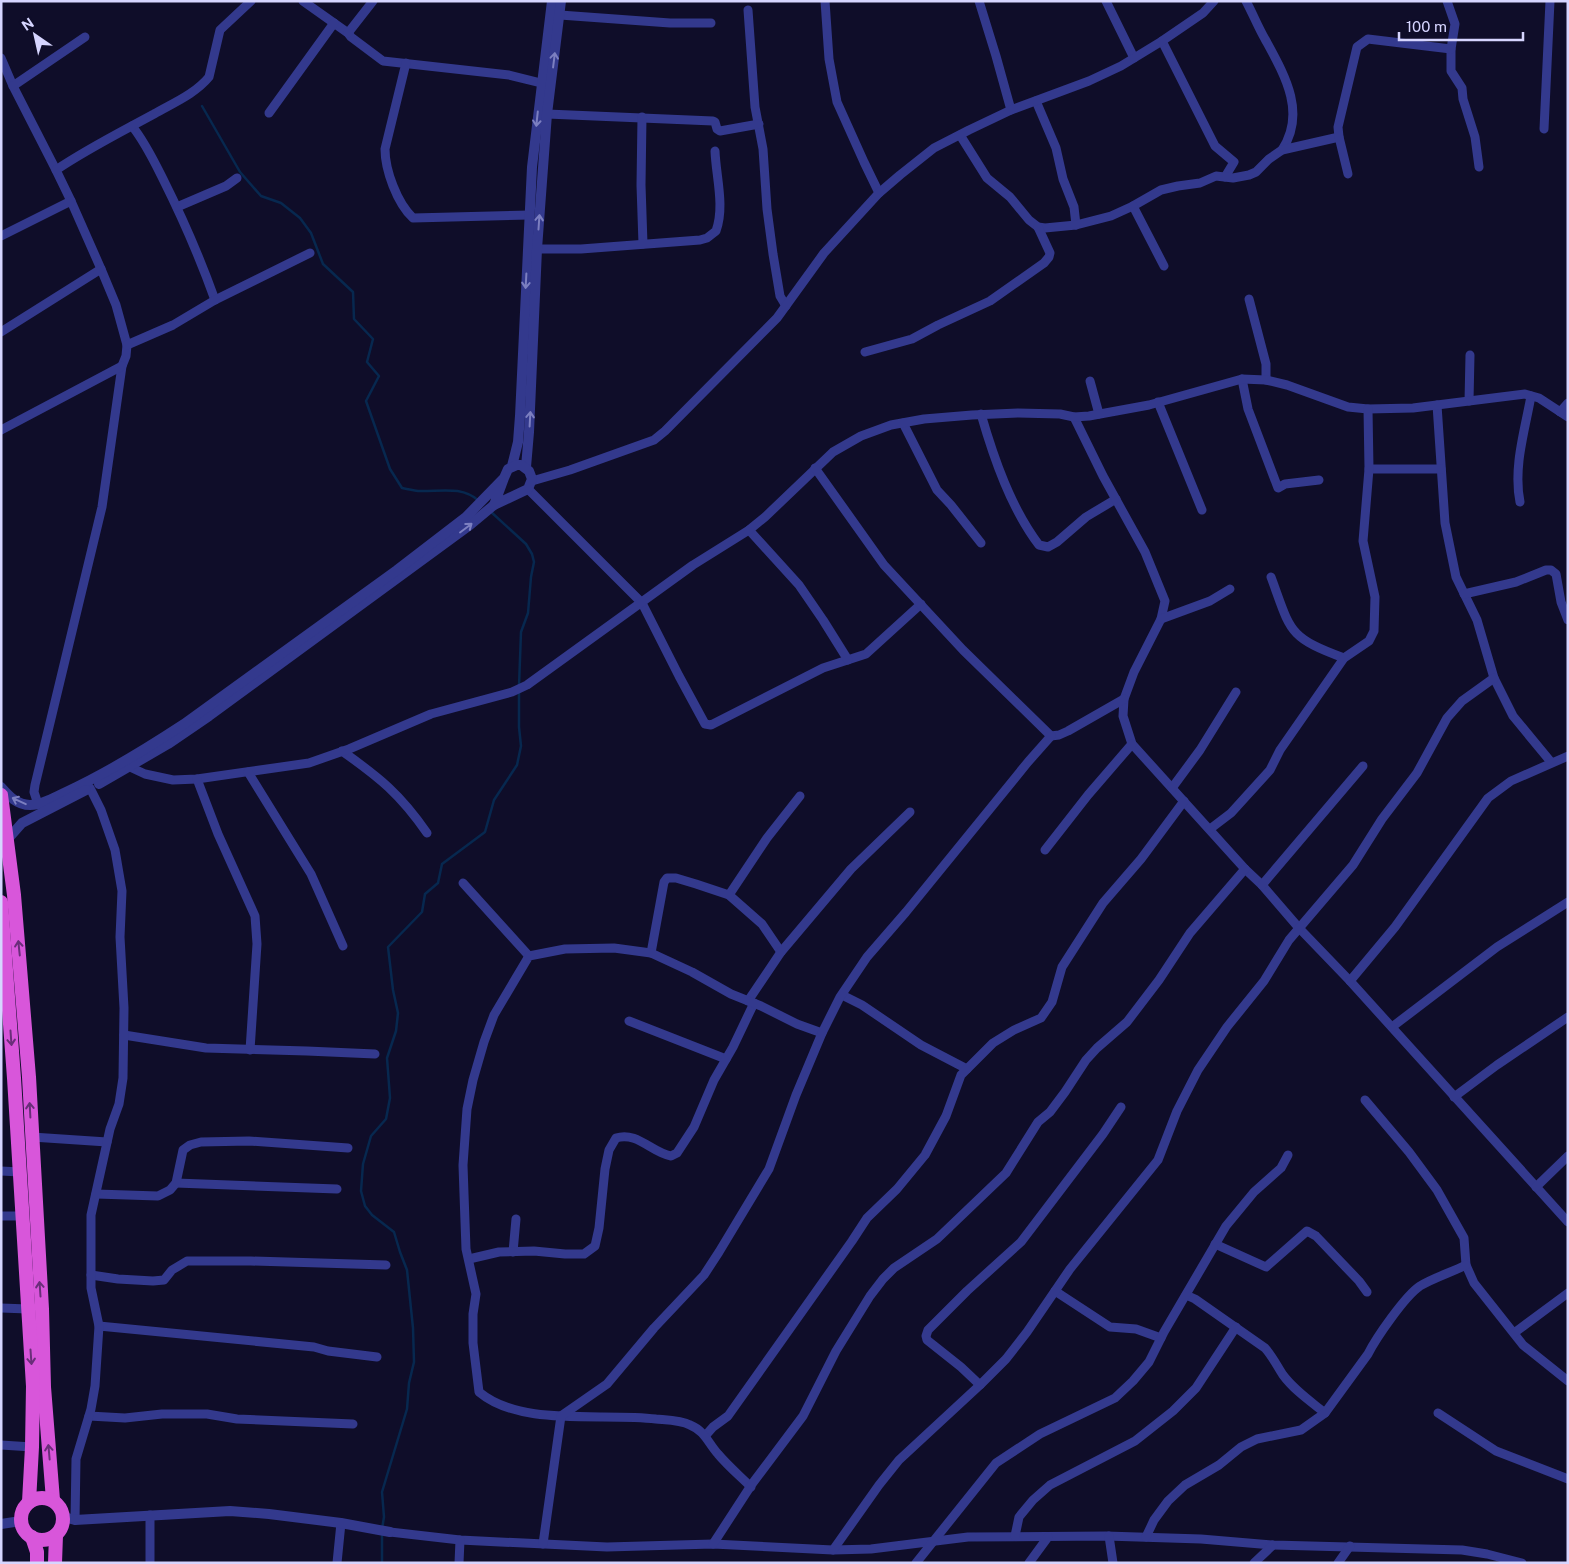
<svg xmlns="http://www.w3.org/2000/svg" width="1569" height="1564" font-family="'Public Sans',sans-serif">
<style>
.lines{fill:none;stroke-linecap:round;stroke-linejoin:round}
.stream{stroke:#07284f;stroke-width:2.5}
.minor{stroke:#33398d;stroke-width:9}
.tertiary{stroke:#33398d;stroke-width:10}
.trunk{stroke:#d856da;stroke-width:14}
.oneway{stroke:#7c7fc0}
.oneway2{stroke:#692e79}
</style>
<rect width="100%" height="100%" fill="#0f0d29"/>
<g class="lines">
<g class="stream">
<path d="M202 106 240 172 261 196 281 203 300 218 311 233 323 264 353 292 354 319 373 339 367 362 379 376 366 401 390 469 402 488C407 489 412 490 418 491 439 492 461 485 479 501"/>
<path d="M490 511 526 544 532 554 534 562 531 577 528 613 521 632 519 686"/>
<path d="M382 1529 384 1517 382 1492 407 1409 409 1383 414 1362 413 1328 407 1270 400 1252 394 1232 372 1215 365 1206 361 1191 363 1164 371 1136 386 1119 390 1098 387 1058 396 1031 398 1013 393 990 388 947 422 912 425 894 438 883 442 864 485 832 494 800 517 765 521 746 519 727V691"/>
<path d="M382 1563V1534"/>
</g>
<g class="minor">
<path d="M303 1 348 33 351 37 383 61 509 75 541 83"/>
<path d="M825 1 829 59 837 102 864 162 879 193"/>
<path d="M979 1 996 56 1011 110"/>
<path d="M1106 1 1134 58"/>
<path d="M1246 1C1253 14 1258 27 1265 39 1284 74 1307 112 1282 150"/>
<path d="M1447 1 1455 24 1451 49V71L1462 88 1463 99 1475 137 1479 167"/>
<path d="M748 10 755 107 763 149 767 209 773 254 780 296 786 306"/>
<path d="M560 15 670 23H711"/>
<path d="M348 33 373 1"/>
<path d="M1162 41 1215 146 1234 162 1225 177"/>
<path d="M1 58 13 86 56 170"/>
<path d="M406 63 385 149C385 170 397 203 413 218L529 215"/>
<path d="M13 86 85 37"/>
<path d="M1036 101 1056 148 1063 179 1074 207 1076 225"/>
<path d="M269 113 334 23"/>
<path d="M547 114 713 121 715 122 717 129 720 131 759 124"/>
<path d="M642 117 641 185 643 244"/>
<path d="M132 126C145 142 154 161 163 179 183 219 200 258 215 300"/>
<path d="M1544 129 1550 1"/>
<path d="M960 135 987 178 1010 197 1029 220 1038 227 1045 228 1076 225 1111 216 1133 206 1161 190 1178 186 1200 183 1216 176 1233 178 1249 175 1256 172 1269 159 1282 150 1339 137"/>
<path d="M1348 174 1339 137 1338 127 1357 47 1368 39 1451 49"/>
<path d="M71 201 56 170C87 149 121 132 154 114 173 103 195 94 209 77L220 30 251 1"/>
<path d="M1133 206 1164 266"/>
<path d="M177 207 226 186 237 178"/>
<path d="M1 236 71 201 101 269"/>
<path d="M537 249H581L700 240 707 238 716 231C725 206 716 177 715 151"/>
<path d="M1249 299 1266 364V380"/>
<path d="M1 332 101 269 116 305 127 345 126 356 122 366 102 507 35 785 34 792 38 804"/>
<path d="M127 345 173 325 215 300 310 253"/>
<path d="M865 352 912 339 938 325 990 301 1044 263 1049 257 1050 253 1038 227"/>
<path d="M1242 379 1248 409 1278 488 1285 484 1319 480"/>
<path d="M1090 381 1099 414"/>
<path d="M1469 401 1470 355"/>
<path d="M1158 402 1202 510"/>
<path d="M1437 405 1445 523 1456 577 1477 620 1494 678 1513 716 1551 762"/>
<path d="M1560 412 1568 403"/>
<path d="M981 414C994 459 1011 508 1039 545L1048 547 1057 542 1086 517 1116 499"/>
<path d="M1074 417 1103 476 1145 552 1165 601 1161 619 1134 672 1124 699 1123 716 1132 744 1245 869 1262 885 1299 928 1350 981 1568 1222"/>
<path d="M903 423 937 490 951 505 981 543"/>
<path d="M1 430 122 366"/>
<path d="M1369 469H1441"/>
<path d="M532 481 570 470 654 440 665 431 777 318 824 253 879 193 900 175 934 148 969 130 1011 110 1089 81 1121 66 1162 41 1203 13 1214 1"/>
<path d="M528 489 642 603 679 676 705 724 711 725 823 668 866 654 921 604"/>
<path d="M1520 502C1513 467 1525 430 1531 396"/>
<path d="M749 530 799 585 823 620 848 660"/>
<path d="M1271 577C1291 631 1287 637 1344 658"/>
<path d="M1464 594 1516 582 1546 570H1551L1556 574 1561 602 1568 620"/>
<path d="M1161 619 1210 601 1230 589"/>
<path d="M1051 736 1059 735 1068 731 1124 699"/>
<path d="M342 751C380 778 400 794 427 833"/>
<path d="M130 767 145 774 173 780 197 779 309 763 349 749 431 714 512 692 527 685 693 565 749 530 765 517 833 452 861 436 891 425 924 419 972 415 1018 413 1060 414 1074 417 1089 416 1149 405 1242 379 1266 380 1287 385 1348 407 1368 409 1413 408 1525 394 1539 398 1568 417"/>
<path d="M248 772 311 874 343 946"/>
<path d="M197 779 218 834 255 916 257 944 250 1050"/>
<path d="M1172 788 1200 750 1236 692"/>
<path d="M1210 829 1231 813 1270 770 1280 750 1344 658 1369 641 1374 631 1375 597 1363 541 1369 469 1368 409"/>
<path d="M1045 850 1088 795 1132 744"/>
<path d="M463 883 529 956"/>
<path d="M1262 885 1363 766"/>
<path d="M729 895 767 838 800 796"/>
<path d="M651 953 664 882 667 878H676L696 884 729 895 762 924 781 952"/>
<path d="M1350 981 1395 927 1488 798 1511 781 1568 756"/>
<path d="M842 995 862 1005 921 1045 967 1069"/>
<path d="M748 1001 781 952 851 869 910 812"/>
<path d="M629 1021 726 1059"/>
<path d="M1392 1027 1497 947 1568 902"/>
<path d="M124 1035 206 1048 307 1051 375 1054"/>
<path d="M1454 1097 1497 1065 1568 1017"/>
<path d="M1365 1100 1409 1152 1437 1190 1464 1238 1466 1265 1474 1283 1523 1345 1568 1381"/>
<path d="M32 1137 107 1142"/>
<path d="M1 1171 20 1172"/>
<path d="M176 1183 337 1189"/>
<path d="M1536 1187 1568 1156"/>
<path d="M96 1194 158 1196 170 1190 176 1183 183 1150 190 1145 201 1142 249 1141 348 1148"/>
<path d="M1 1216H22"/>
<path d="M1215 1244 1266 1267 1307 1231 1316 1236 1359 1281 1367 1292"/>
<path d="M513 1252 516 1219"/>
<path d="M469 1259 499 1252 534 1251 565 1254H584L595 1246 599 1228 605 1169 609 1150 616 1138C637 1131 652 1153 671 1156L677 1153 694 1127 714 1080 733 1047 754 1003"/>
<path d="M91 1275 118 1279 153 1281 164 1280 172 1270 187 1261H251L386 1265"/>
<path d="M1055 1291 1110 1327 1136 1329 1161 1338"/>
<path d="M1186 1295 1195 1299 1265 1348C1273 1357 1277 1366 1283 1375 1294 1390 1310 1401 1325 1413"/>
<path d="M1 1308 28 1309"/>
<path d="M99 1326 314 1347 328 1351 377 1357"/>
<path d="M1514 1333 1568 1293"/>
<path d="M980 1385 961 1367 927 1340 926 1336 928 1330 967 1291 1021 1242 1103 1134 1121 1107"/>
<path d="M1438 1413 1496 1451 1568 1479"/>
<path d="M89 1416 125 1418 162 1414H207L237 1419 353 1424"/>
<path d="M706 1435 713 1427 728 1416 852 1241 867 1218 897 1189 925 1155 946 1116 961 1075 993 1043 1014 1030 1041 1018 1052 1002 1062 967 1103 903 1141 859 1184 801"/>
<path d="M1 1445 32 1447"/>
<path d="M751 1487C740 1476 728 1466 718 1454 708 1443 705 1431 690 1425 681 1420 667 1420 656 1419 603 1412 522 1428 479 1392L473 1343V1314L476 1294 466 1249 464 1194 463 1165 467 1109 473 1080 484 1042 494 1015 529 956 565 949 614 948 651 953 692 972 731 994 761 1006 797 1024 822 1033"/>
<path d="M75 1520 76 1459 91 1409 95 1386 99 1326 91 1288V1215L110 1129 119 1104 123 1078 124 1008 120 937 122 891 115 850 101 810 90 788"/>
<path d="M390 1532 460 1540 607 1547 713 1544 833 1550 871 1549 968 1537 1106 1536 1201 1539 1273 1545 1462 1550 1487 1554 1522 1563"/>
<path d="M1015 1536 1019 1517 1033 1500 1050 1485 1135 1441 1173 1411 1196 1388 1236 1327"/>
<path d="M1109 1536 1113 1563"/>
<path d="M1146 1537 1154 1520 1168 1501 1185 1485 1219 1465 1241 1447 1257 1439 1301 1430 1325 1413 1368 1354C1376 1338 1405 1296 1420 1286 1433 1278 1452 1272 1466 1265"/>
<path d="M543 1544 561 1416 607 1384 654 1328 704 1275 719 1252 769 1169 796 1095 822 1033 840 997 867 957 906 912 1028 762 1051 736 963 650 884 565 815 468"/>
<path d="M713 1544 752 1484 803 1416 836 1351 870 1296 883 1279 894 1268 937 1239 1006 1173 1038 1122 1050 1112 1065 1092 1086 1060 1097 1048 1127 1022 1159 980 1190 933 1245 869"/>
<path d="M833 1550 879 1485 899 1460 980 1385 1006 1359 1027 1332 1070 1269 1158 1160 1177 1111 1198 1070 1227 1027 1264 981 1289 940 1353 865 1382 819 1417 773 1447 718 1462 701 1494 678"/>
<path d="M150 1563V1515"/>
<path d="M337 1563 341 1523"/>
<path d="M459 1563 460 1540"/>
<path d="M916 1563 996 1463 1040 1434 1115 1398 1133 1381 1149 1362 1164 1332 1226 1226 1254 1192 1281 1168 1288 1155"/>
<path d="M1029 1563 1048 1537"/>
<path d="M1254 1563 1273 1545"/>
<path d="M1338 1563 1350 1546"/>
</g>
<g class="tertiary">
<path d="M512 466 518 442 520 416 532 167 552 1"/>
<path d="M526 467 529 432 537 249 547 114 561 1"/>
<path d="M99 784 168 744 209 716 470 525 494 505"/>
<path d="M1 787C9 796 17 805 30 805 43 805 55 797 66 792 107 773 146 749 184 724L397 570 466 517 504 478 508 469 517 465H521L529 471 532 479 528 489 494 505 504 478"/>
<path d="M7 840 22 823 86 790"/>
<path d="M64 1517 75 1520 230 1511 269 1514 341 1523 390 1532"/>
<path d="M1 1524 21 1521"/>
</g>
<g class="trunk">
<path d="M1 795 14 895 29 1077 42 1309 44 1387 53 1500"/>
<path d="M1 902 14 1078 33 1386 32 1447 29 1502"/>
<circle cx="42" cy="1519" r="21"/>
<path d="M32 1537 37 1552V1563"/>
<path d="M55 1563 56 1535"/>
</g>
</g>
<defs><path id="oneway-shaft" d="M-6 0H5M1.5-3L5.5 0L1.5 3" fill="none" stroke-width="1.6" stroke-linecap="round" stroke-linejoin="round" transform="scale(1.25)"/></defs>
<g class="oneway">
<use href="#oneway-shaft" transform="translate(554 60) rotate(-83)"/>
<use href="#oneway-shaft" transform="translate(537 119) rotate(96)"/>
<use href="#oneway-shaft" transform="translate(539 222) rotate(-86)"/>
<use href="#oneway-shaft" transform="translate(526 281) rotate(93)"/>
<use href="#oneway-shaft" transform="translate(530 419) rotate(-87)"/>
<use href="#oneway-shaft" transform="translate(466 528) rotate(-37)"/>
<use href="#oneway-shaft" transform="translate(19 801) rotate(-155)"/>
</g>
<g class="oneway2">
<use href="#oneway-shaft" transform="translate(19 948) rotate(-96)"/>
<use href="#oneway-shaft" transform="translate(11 1038) rotate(86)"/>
<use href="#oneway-shaft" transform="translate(30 1110) rotate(-93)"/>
<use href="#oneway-shaft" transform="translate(40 1289) rotate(-94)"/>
<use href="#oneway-shaft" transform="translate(31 1357) rotate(86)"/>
<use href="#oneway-shaft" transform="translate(49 1452) rotate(-95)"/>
</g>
<rect width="1569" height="1564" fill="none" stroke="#d6d5ff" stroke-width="5"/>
<g transform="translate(35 35) rotate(326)" stroke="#0f0d29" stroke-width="4" paint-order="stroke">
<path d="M0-4L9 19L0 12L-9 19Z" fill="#d6d5ff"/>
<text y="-8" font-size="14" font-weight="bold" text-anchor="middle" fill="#d6d5ff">N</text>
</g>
<path d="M1399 32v8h124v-8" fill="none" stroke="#d6d5ff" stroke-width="2.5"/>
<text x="1406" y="32" font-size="15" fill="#d6d5ff" stroke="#0f0d29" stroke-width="4" paint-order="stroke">100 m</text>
</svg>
